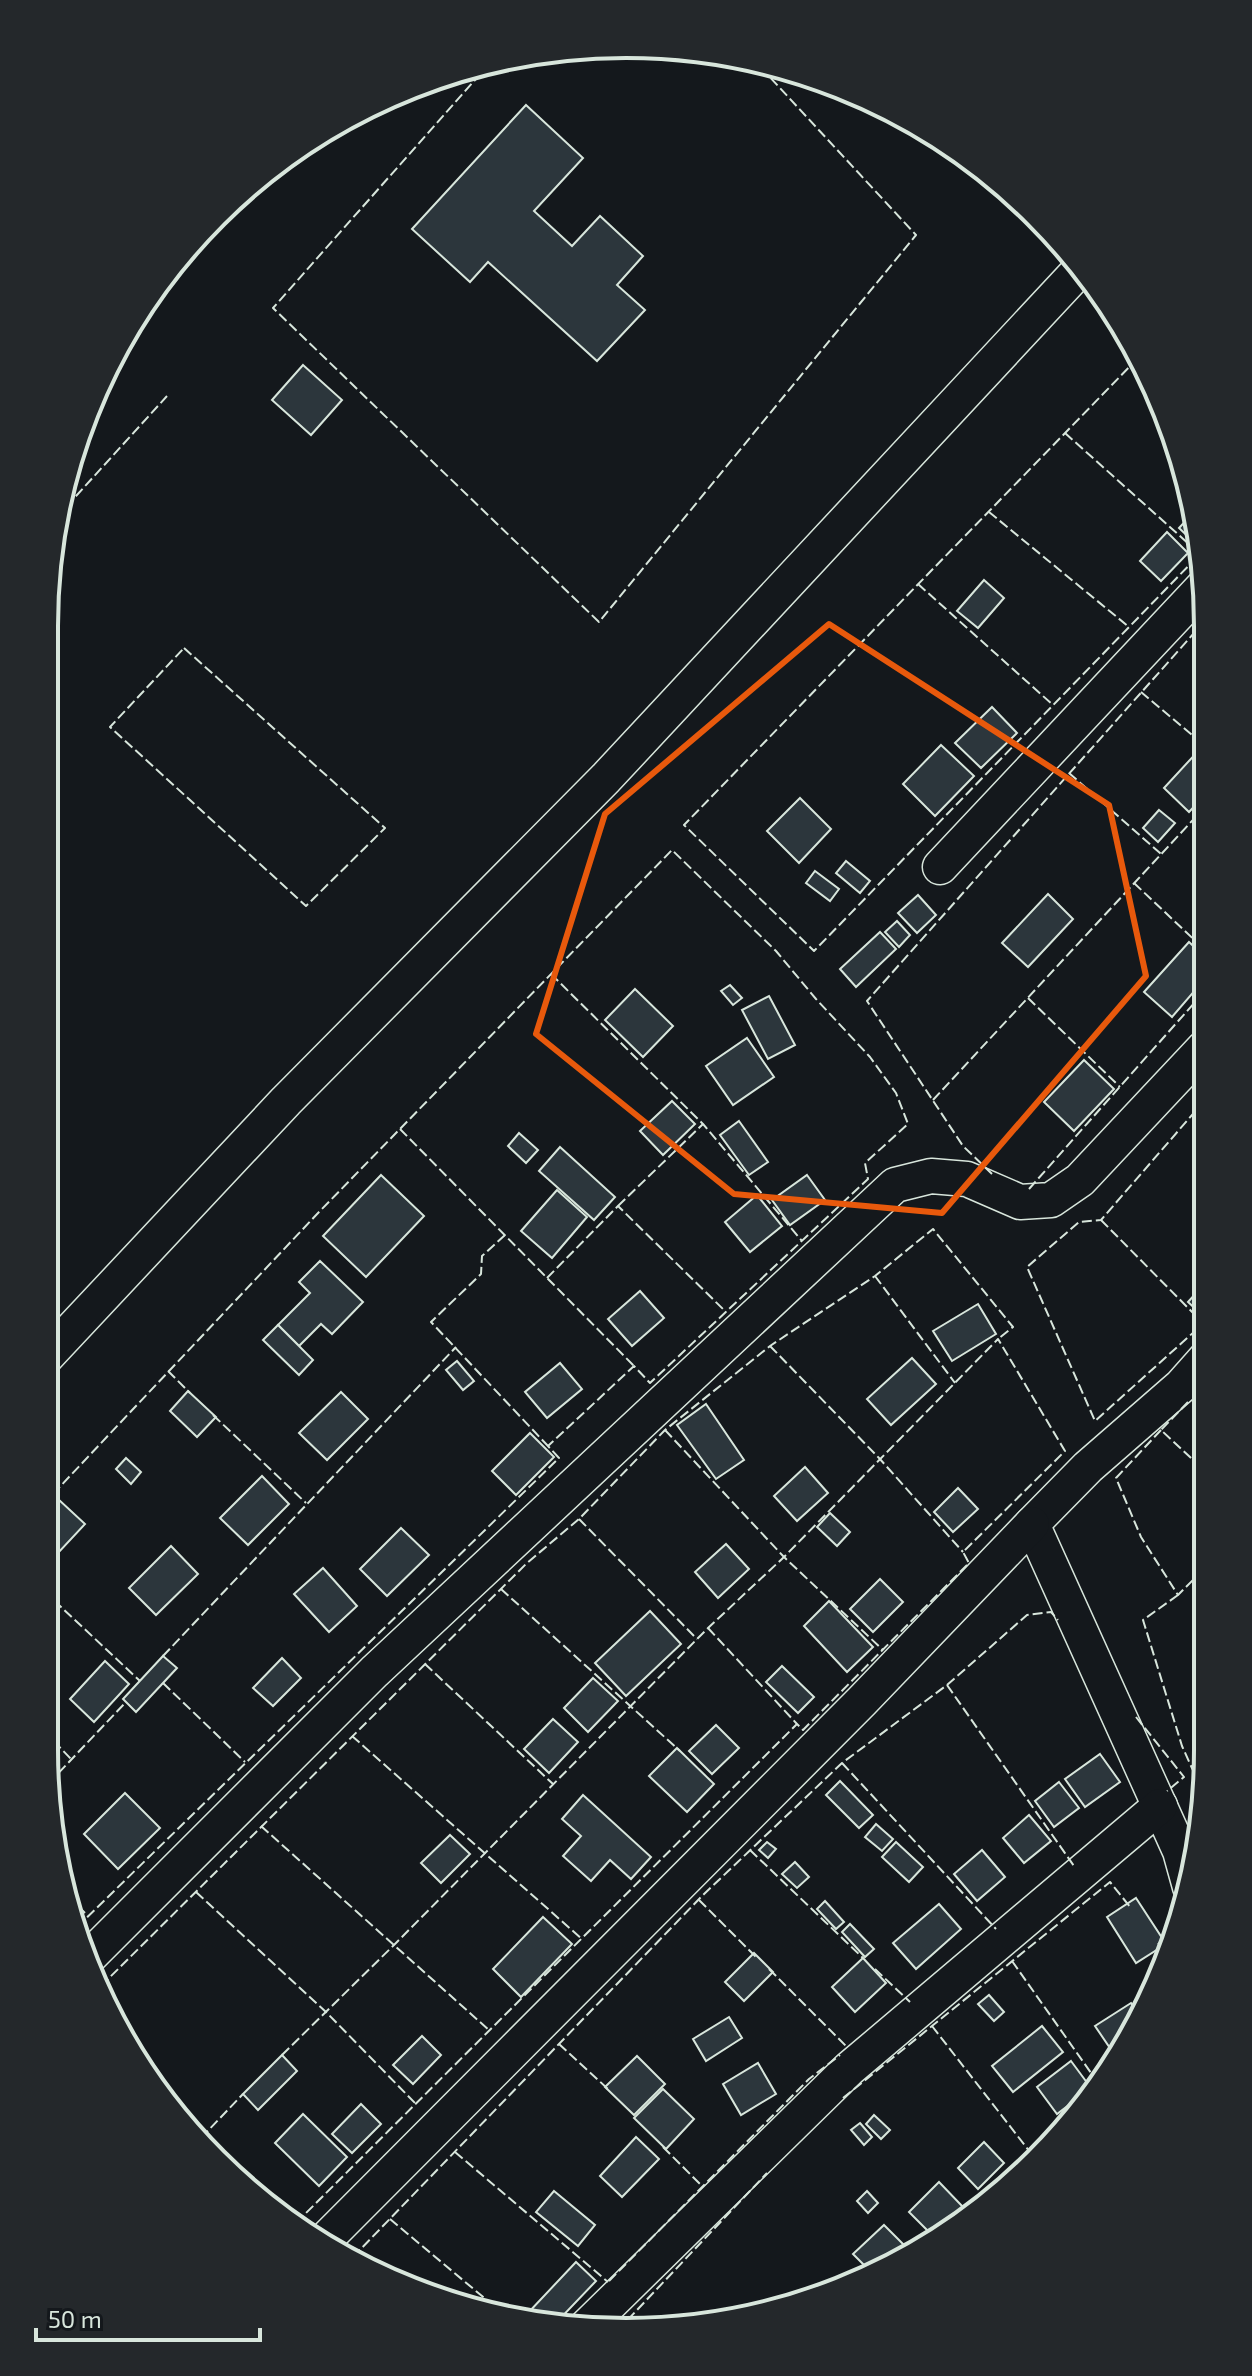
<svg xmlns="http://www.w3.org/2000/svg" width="1252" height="2376" font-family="'Exo 2',sans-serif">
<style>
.building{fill:#2c363c;stroke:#d8e6dc;stroke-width:2}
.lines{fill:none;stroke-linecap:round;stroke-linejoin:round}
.minor-casing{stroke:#d8e6dc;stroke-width:37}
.minor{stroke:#14181c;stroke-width:34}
.fence{stroke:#d8e6dc;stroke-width:2;stroke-dasharray:10 4;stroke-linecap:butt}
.marked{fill:none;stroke:#e8590c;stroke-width:6;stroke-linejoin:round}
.rim{fill:none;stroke:#d8e6dc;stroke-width:4}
</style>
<rect width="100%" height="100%" fill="#14181c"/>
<g class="building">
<path d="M526 105 583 158 534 211 572 246 600 216 643 256 617 285 645 310 597 361 488 262 470 282 412 229Z"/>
<path d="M235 196 238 199 217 221 214 218Z"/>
<path d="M303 365 342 400 311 435 272 400Z"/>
<path d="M1193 513 1202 545 1200 548 1179 528Z"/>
<path d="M1167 532 1188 553 1161 581 1140 561Z"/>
<path d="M984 580 1004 598 978 628 957 611Z"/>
<path d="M992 707 1017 733 981 768 955 743Z"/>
<path d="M941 745 974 776 935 816 903 784Z"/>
<path d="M1200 749 1204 752V796L1189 812 1164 788Z"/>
<path d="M800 798 831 829 799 863 767 831Z"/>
<path d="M1159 810 1175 823 1158 842 1143 828Z"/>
<path d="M846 861 870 881 860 893 836 873Z"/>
<path d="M815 871 839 889 830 901 806 883Z"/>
<path d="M1048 894 1073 919 1028 967 1002 943Z"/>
<path d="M918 895 936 915 917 933 898 913Z"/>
<path d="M897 921 910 935 899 947 885 932Z"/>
<path d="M880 932 896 949 856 987 840 969Z"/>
<path d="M1189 942 1204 956V980L1172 1017 1144 992Z"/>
<path d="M730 985 742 998 733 1005 721 991Z"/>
<path d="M635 989 673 1026 643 1057 605 1020Z"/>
<path d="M769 996 795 1045 768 1059 742 1010Z"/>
<path d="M747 1038 774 1077 733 1105 706 1066Z"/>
<path d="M1084 1060 1114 1089 1074 1131 1044 1102Z"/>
<path d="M672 1101 695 1124 663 1155 640 1131Z"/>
<path d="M739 1121 768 1162 749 1175 720 1135Z"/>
<path d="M519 1133 538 1150 526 1163 508 1146Z"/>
<path d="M560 1147 615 1197 594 1220 539 1171Z"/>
<path d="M381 1175 424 1216 366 1277 323 1236Z"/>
<path d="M807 1175 825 1200 790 1225 772 1200Z"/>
<path d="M557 1190 587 1217 552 1258 521 1231Z"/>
<path d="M757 1195 782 1226 750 1252 725 1222Z"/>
<path d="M320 1261 363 1302 332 1334 321 1324 299 1346 278 1325 310 1293 299 1282Z"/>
<path d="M1205 1283V1311L1202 1315 1188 1302Z"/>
<path d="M640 1291 664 1318 632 1346 608 1319Z"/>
<path d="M978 1304 996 1334 952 1361 933 1331Z"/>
<path d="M278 1325 313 1360 299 1375 263 1340Z"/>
<path d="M912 1358 936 1384 891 1425 867 1399Z"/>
<path d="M457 1361 474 1381 463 1390 446 1370Z"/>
<path d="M560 1363 582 1389 547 1418 525 1392Z"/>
<path d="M188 1391 216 1417 197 1437 170 1411Z"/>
<path d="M341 1392 368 1419 327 1460 299 1433Z"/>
<path d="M706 1404 744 1460 716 1479 677 1425Z"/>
<path d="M530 1433 554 1457 516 1495 492 1471Z"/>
<path d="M126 1458 141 1472 131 1484 116 1469Z"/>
<path d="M805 1467 828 1493 797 1521 774 1496Z"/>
<path d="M262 1476 289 1504 248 1545 220 1518Z"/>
<path d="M44 1486 85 1524 44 1568Z"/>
<path d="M958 1488 978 1509 953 1532 934 1512Z"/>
<path d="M830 1513 850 1532 837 1546 817 1527Z"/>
<path d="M401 1528 429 1555 387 1596 360 1569Z"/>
<path d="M726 1544 749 1569 718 1598 695 1572Z"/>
<path d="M171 1546 198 1574 156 1615 129 1588Z"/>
<path d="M323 1568 357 1606 329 1632 294 1594Z"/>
<path d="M880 1579 903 1602 873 1632 850 1609Z"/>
<path d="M829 1601 873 1647 847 1672 804 1626Z"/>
<path d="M650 1611 681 1644 626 1696 595 1663Z"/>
<path d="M163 1656 177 1668 136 1712 123 1699Z"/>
<path d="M282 1658 301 1678 273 1706 253 1688Z"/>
<path d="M105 1661 129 1684 94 1722 70 1699Z"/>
<path d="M782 1666 814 1697 798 1713 766 1682Z"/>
<path d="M593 1678 618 1701 588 1732 564 1708Z"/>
<path d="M553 1719 578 1742 549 1773 524 1749Z"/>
<path d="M716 1725 739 1748 712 1774 689 1751Z"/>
<path d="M677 1748 714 1784 687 1812 649 1776Z"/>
<path d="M1100 1754 1120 1782 1085 1807 1065 1779Z"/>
<path d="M840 1781 873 1815 859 1828 826 1795Z"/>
<path d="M1059 1782 1079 1808 1054 1827 1035 1801Z"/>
<path d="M125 1793 160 1828 118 1869 84 1834Z"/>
<path d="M583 1795 651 1857 631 1879 610 1860 591 1881 563 1856 581 1836 562 1819Z"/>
<path d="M1029 1815 1051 1841 1024 1863 1003 1838Z"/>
<path d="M876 1824 893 1839 882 1851 865 1837Z"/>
<path d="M450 1835 470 1854 441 1883 421 1863Z"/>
<path d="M767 1842 776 1849 768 1858 759 1850Z"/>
<path d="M896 1842 923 1867 909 1882 882 1857Z"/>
<path d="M982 1850 1005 1877 977 1901 954 1874Z"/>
<path d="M795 1862 809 1877 797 1888 782 1874Z"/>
<path d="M1136 1898 1166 1944 1136 1963 1107 1917Z"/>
<path d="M825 1901 844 1922 836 1929 817 1909Z"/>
<path d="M939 1904 961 1929 916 1969 893 1943Z"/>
<path d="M543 1917 572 1944 521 1997 493 1969Z"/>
<path d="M850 1924 874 1949 865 1957 842 1932Z"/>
<path d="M754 1953 773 1972 744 2001 725 1982Z"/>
<path d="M863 1958 886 1983 855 2012 832 1987Z"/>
<path d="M989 1995 1004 2012 994 2021 978 2004Z"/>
<path d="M1131 2003 1141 2018 1114 2054 1095 2026Z"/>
<path d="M729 2017 742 2038 706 2061 693 2039Z"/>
<path d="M1042 2026 1063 2052 1013 2092 992 2066Z"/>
<path d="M422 2036 441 2055 413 2084 393 2065Z"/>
<path d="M282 2055 297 2071 258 2110 243 2094Z"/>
<path d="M637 2056 665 2084 634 2115 605 2087Z"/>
<path d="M1071 2061 1091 2088 1057 2114 1037 2087Z"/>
<path d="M758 2063 776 2094 741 2115 723 2084Z"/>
<path d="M663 2089 694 2119 666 2149 634 2118Z"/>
<path d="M361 2104 381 2124 352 2153 332 2134Z"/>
<path d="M303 2114 347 2157 319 2186 275 2143Z"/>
<path d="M874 2115 890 2130 881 2139 866 2124Z"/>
<path d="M860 2123 872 2137 864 2145 851 2130Z"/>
<path d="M636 2137 659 2159 622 2197 600 2176Z"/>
<path d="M984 2142 1004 2163 978 2189 958 2168Z"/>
<path d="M238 2169 287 2211 283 2216 236 2171Z"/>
<path d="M939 2182 963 2207 933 2236 909 2212Z"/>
<path d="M554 2191 595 2225 578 2246 536 2212Z"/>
<path d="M867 2191 878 2203 868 2213 857 2201Z"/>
<path d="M884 2225 908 2249 886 2270 874 2275 853 2254Z"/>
<path d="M576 2262 596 2281 554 2325 536 2322 527 2314Z"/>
<path d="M854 2271 862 2279 840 2285Z"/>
</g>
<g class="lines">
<g class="minor-casing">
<g id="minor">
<path d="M940 867 1203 587"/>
<path d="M44 1359 286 1101 606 778 1083 266"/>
<path d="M1190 1887 1180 1851 1032 1524 1088 1467 1181 1386 1205 1359"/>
<path d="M87 1959 374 1672 895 1185 931 1176 967 1179 1020 1202 1051 1200 1080 1180 1204 1048"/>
<path d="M322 2243 862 1701 1032 1524"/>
<path d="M583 2330 849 2069 1160 1806"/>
</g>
</g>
<use href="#minor" class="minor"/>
<g class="fence">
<path d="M490 63 273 308 599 622 916 235 754 60"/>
<path d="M1138 358 684 825 814 951 1203 551"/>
<path d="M1065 433 1200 554"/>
<path d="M989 512 1129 627"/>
<path d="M57 517 167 396"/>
<path d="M918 584 1053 705"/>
<path d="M184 648 385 828 306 906 110 727Z"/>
<path d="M1141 692 1204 745"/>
<path d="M1069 773 1161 854"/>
<path d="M1134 883 1204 949"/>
<path d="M551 974 703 1124 802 1241"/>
<path d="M1028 998 1120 1087"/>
<path d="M933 1100 1204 808"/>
<path d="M1205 1100 1101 1220 1079 1222 1027 1267 1095 1421 1205 1322"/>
<path d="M1192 1116 1205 1127"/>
<path d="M400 1129 634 1366"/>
<path d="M992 1174 963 1146 867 1001 1203 623"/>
<path d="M1029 1189 1204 992"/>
<path d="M618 1206 703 1124"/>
<path d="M1101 1220 1204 1324"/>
<path d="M505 1235 482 1256 481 1274 431 1322 548 1446"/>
<path d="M875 1276 955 1383"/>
<path d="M547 1278 618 1206 726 1312"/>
<path d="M770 1346 879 1458 963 1552"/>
<path d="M168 1371 190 1393"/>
<path d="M1188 1402 1161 1430 1206 1472"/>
<path d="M213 1415 306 1503"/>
<path d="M665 1430 784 1557 883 1650"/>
<path d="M1161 1430 1116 1478 1141 1537 1178 1595 1206 1567"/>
<path d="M53 1494 319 1212 672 850 776 951 816 999 870 1057 896 1093 908 1124 865 1163 868 1179 650 1383 634 1366 548 1446 559 1458 74 1930"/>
<path d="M579 1519 697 1639"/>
<path d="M501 1589 680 1751"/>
<path d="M44 1591 140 1681"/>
<path d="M1178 1595 1143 1620 1182 1746 1205 1797"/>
<path d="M708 1628 797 1724"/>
<path d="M163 1656 456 1347"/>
<path d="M425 1664 553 1784"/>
<path d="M163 1683 245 1762"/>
<path d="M947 1685 1074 1866"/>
<path d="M1136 1717 1184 1777 1167 1791"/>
<path d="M44 1731 72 1760"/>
<path d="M352 1736 582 1939"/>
<path d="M842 1763 996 1929"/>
<path d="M49 1783 126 1702"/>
<path d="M261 1826 490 2031"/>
<path d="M750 1850 863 1958"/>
<path d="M196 1892 326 2012 416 2104"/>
<path d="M68 1896 88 1916"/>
<path d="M699 1900 757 1958"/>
<path d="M1158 1943 1168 1954"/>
<path d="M1012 1961 1096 2080"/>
<path d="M769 1969 848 2048"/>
<path d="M875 1969 910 2002"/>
<path d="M101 1986 527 1563 579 1519 665 1430 770 1346 875 1276 933 1229 1013 1327 998 1339"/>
<path d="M932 2026 1030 2152"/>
<path d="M559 2044 608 2089"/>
<path d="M282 2055 394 1945 708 1628 784 1557 998 1339 1065 1451 963 1552 969 1563 803 1730 797 1724 294 2225"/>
<path d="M843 2098 1110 1882 1131 1908"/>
<path d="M201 2138 243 2094"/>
<path d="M663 2147 703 2187"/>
<path d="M214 2151 241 2171"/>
<path d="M455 2152 608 2282"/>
<path d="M390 2219 507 2317"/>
<path d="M958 2219 1030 2152 1042 2156"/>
<path d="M353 2257 703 1895 842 1763 947 1685 1027 1615 1051 1612 1058 1620"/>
<path d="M609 2281 809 2079 840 2055"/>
<path d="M618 2330 767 2173"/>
</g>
</g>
<path class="marked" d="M829 624 1109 805 1146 976 942 1213 734 1194 536 1034 605 814Z"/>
<path d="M0 0H1252V2376H0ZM626 58H626A568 568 0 0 1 1194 626V1750A568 568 0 0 1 626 2318H626A568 568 0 0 1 58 1750V626A568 568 0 0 1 626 58Z" fill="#24282b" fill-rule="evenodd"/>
<path class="rim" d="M626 58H626A568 568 0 0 1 1194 626V1750A568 568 0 0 1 626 2318H626A568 568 0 0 1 58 1750V626A568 568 0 0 1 626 58Z"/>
<path d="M36 2328v12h224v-12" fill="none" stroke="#d8e6dc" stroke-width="4"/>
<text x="48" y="2328" font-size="24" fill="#d8e6dc" stroke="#14181c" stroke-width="6" paint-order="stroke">50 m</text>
</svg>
